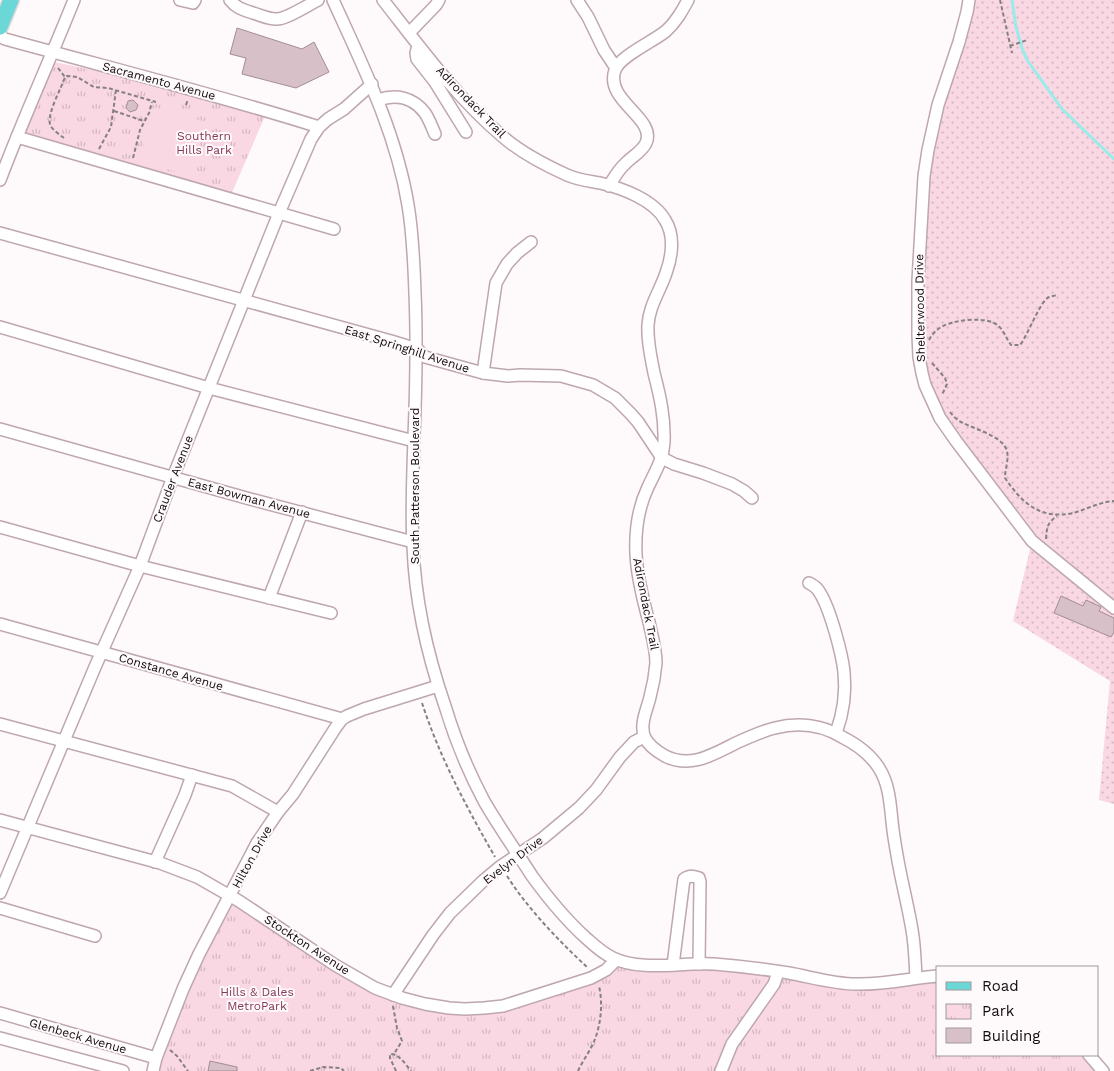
<svg xmlns="http://www.w3.org/2000/svg" width="1114" height="1071" font-family="'Work Sans',sans-serif">
<style>
.grass{fill:url(#grass-dots)}
.park{fill:url(#park-tufts)}
.garden{fill:#f9d7e3}
.lines{fill:none;stroke-linecap:round;stroke-linejoin:round}
.stream{stroke:#98ecea;stroke-width:3}
.building{fill:#d8c0c8;stroke:#a38d94}
.minor-casing{stroke:#bea7af;stroke-width:14}
.major-casing{stroke:#d9d8d8;stroke-width:18}
.path{stroke:#868082;stroke-width:2;stroke-dasharray:4 2.5;stroke-linecap:butt}
.minor{stroke:#fff;stroke-width:11}
.major{stroke:#6bd8d7;stroke-width:15}
.labels{text-anchor:middle;stroke-width:4;stroke-linejoin:round;paint-order:stroke}
.street-label{font-size:12px;fill:#120b0d;stroke:#fef9fa}
.park-label{font-size:12px;fill:#853859;stroke:#fef9fa}
</style>
<defs>
<pattern id="grass-dots" width="8" height="8" patternUnits="userSpaceOnUse" patternTransform="scale(1.25)"><rect width="8" height="8" fill="#f9d7e3"/><path d="M2 2h.1M6 6h.1" fill="none" stroke="#d4b7c2" stroke-width="1.8" stroke-linecap="round"/></pattern>
<pattern id="park-tufts" width="24" height="20" patternUnits="userSpaceOnUse" patternTransform="scale(1.25)"><rect width="24" height="20" fill="#f9d7e3"/><path d="M3 7l-1-3M5 7V3M7 7l1-3M15 17l-1-3M17 17v-4M19 17l1-3" fill="none" stroke="#d4b7c2"/></pattern>
</defs>
<rect width="100%" height="100%" fill="#fef9fa"/>
<path class="grass" d="M969 0H1114V804L1099 800 1110 681 1013 621 1032 541 956 441 922 373 924 176Z"/>
<g class="park">
<path d="M54 62 98 71 265 116 231 195 25 135Z"/>
<path d="M230 896 393 995 484 1008 591 978 616 960 711 964 841 983 938 976V1055H1089L1103 1071H153Z"/>
</g>
<path class="garden" d="M154 107 206 122 191 176 139 161Z"/>
<g class="lines">
<path class="stream" d="M1012 0 1016 27 1022 48 1027 60 1062 109 1114 159"/>
</g>
<g class="building">
<path d="M237 28 302 49 314 42 329 72 296 88 242 74 246 58 230 54Z"/>
<path d="M133 100 138 105 136 110 130 112 126 108 128 101Z"/>
<path d="M1061 596 1083 606 1086 600 1101 607 1099 611 1114 618V632L1111 637 1054 613Z"/>
<path d="M210 1061 237 1067V1071H208Z"/>
</g>
<g class="lines">
<g class="minor-casing">
<g id="minor">
<path d="M180 0 193 3 195 0"/>
<path d="M230 0C236 8 244 10 253 13 260 15 268 19 276 19 285 20 308 5 318 0"/>
<path d="M333 0C363 66 396 132 408 205 413 234 414 264 415 293 417 341 416 389 414 437 413 473 411 510 413 546 415 602 427 654 445 706 455 739 468 771 484 801 499 827 516 851 532 876 548 898 565 919 586 938 594 945 602 953 613 958 642 972 682 962 714 964 739 966 764 969 789 973 811 977 834 984 856 984 884 985 911 978 938 976"/>
<path d="M383 0C420 47 456 97 502 136 519 151 545 165 567 175 578 180 589 181 600 183 622 188 654 200 665 220 675 235 672 257 666 273 660 291 649 306 648 325 647 342 651 357 654 373 660 396 665 418 664 442 663 460 656 470 648 487 638 508 635 532 636 554 637 577 643 600 649 622 652 636 656 649 656 663 655 675 653 686 650 697 647 710 639 725 645 738 649 746 658 752 665 756 691 769 714 754 736 743 749 737 762 731 775 728 798 722 822 725 842 737 856 744 870 754 879 768 889 784 890 802 892 821 893 832 895 844 897 855 901 880 908 905 912 930 915 946 915 962 916 978"/>
<path d="M577 0 588 17 604 50 616 68"/>
<path d="M969 0 967 12 959 42 938 105 928 150 924 176 918 281V335L919 357 922 373 925 385 940 418 956 441 1032 541 1114 608"/>
<path d="M409 33 436 5 439 0"/>
<path d="M0 36 5 39C110 68 215 94 319 127"/>
<path d="M418 46 416 53 417 59 435 82 466 132"/>
<path d="M378 100C396 94 413 97 425 113 429 119 432 127 435 134"/>
<path d="M17 137 334 229"/>
<path d="M0 180C23 119 50 60 74 0"/>
<path d="M609 186C614 178 618 170 625 164 631 157 642 152 646 143 657 118 604 101 615 70 620 56 654 41 666 31 676 22 682 11 688 0"/>
<path d="M0 233 391 341 417 349 425 357 483 373 508 376 520 375 561 376 593 385 615 398 630 413 638 422 662 458 674 464 703 473 732 484 744 491 752 498"/>
<path d="M0 327 209 388 414 441"/>
<path d="M483 373 496 283 507 264 517 253 531 242"/>
<path d="M0 429 250 499 413 542"/>
<path d="M0 527 140 566 331 613"/>
<path d="M809 583C813 585 818 589 820 593 830 609 842 653 844 672 846 691 843 714 836 733"/>
<path d="M269 598 302 512"/>
<path d="M0 624 342 719"/>
<path d="M0 724 232 786 278 812"/>
<path d="M0 820 160 863 197 877 239 901 335 965 375 988 402 998 425 1004 449 1008 465 1009 484 1008 503 1006 591 978 606 970 616 960"/>
<path d="M155 862 185 795 192 775"/>
<path d="M0 893 95 667 140 566 173 477 279 213 311 139 319 127 328 119 344 109 372 84"/>
<path d="M0 908 95 936"/>
<path d="M673 965 684 879C690 875 693 876 699 878L700 882 699 964"/>
<path d="M393 995 433 935 450 913 483 881 501 866 543 838 579 808 596 790 620 757 634 742 644 737"/>
<path d="M0 1013 156 1058"/>
<path d="M0 1038 123 1071"/>
<path d="M1089 1055 1103 1071"/>
<path d="M153 1071 156 1058 183 989 199 954 257 843 278 812 293 794 336 727 342 719 347 716 364 709 438 686"/>
<path d="M721 1071 732 1044 774 984 778 972"/>
</g>
</g>
<g class="major-casing">
<path id="major" d="M0 27 11 0"/>
</g>
<g class="path">
<path d="M1000 0 1012 53"/>
<path d="M1010 46 1027 40"/>
<path d="M58 68 65 77 67 76 77 77 94 87 108 88 156 102"/>
<path d="M186 105 188 99"/>
<path d="M114 111 144 121"/>
<path d="M64 138C60 135 51 129 50 124 47 113 62 87 65 77"/>
<path d="M99 149 111 127 116 90"/>
<path d="M133 158 140 130 149 113 152 102"/>
<path d="M929 340C932 334 937 329 943 326 955 320 982 317 994 323 1003 327 1005 337 1011 345H1020C1028 335 1040 301 1049 297 1051 296 1054 296 1057 295"/>
<path d="M932 363 945 378 947 384 942 395"/>
<path d="M950 412C953 416 957 420 961 422 974 429 1003 436 1007 451 1009 460 1005 469 1005 478 1022 503 1040 520 1073 513 1087 509 1100 502 1114 501"/>
<path d="M1046 539C1047 527 1047 523 1057 516"/>
<path d="M422 703C440 758 467 808 495 857"/>
<path d="M507 876C528 909 559 941 588 968"/>
<path d="M393 1006 397 1028 402 1041 394 1054"/>
<path d="M170 1050 177 1056 188 1071"/>
<path d="M310 1071 323 1067 341 1068 344 1071"/>
<path d="M396 1071 390 1058V1054C400 1054 405 1064 411 1071"/>
<path d="M578 1071C583 1060 591 1050 595 1039 601 1023 603 1003 599 986"/>
</g>
<use href="#minor" class="minor"/>
<use href="#major" class="major"/>
</g>
<g class="labels">
<g class="street-label">
<text transform="translate(159 81) rotate(15)" y="4">Sacramento Avenue</text>
<text transform="translate(471 102) rotate(46)" y="4">Adirondack Trail</text>
<text transform="translate(920 308) rotate(-91)" y="4">Shelterwood Drive</text>
<text transform="translate(407 349) rotate(18)" y="4">East Springhill Avenue</text>
<text transform="translate(173 479) rotate(-69)" y="4">Crauder Avenue</text>
<text transform="translate(415 486) rotate(-90)" y="4">South Patterson Boulevard</text>
<text transform="translate(249 498) rotate(15)" y="4">East Bowman Avenue</text>
<text transform="translate(646 604) rotate(79)" y="4">Adirondack Trail</text>
<text transform="translate(171 672) rotate(16)" y="4">Constance Avenue</text>
<text transform="translate(252 857) rotate(-61)" y="4">Hilton Drive</text>
<text transform="translate(513 860) rotate(-37)" y="4">Evelyn Drive</text>
<text transform="translate(307 945) rotate(33)" y="4">Stockton Avenue</text>
<text transform="translate(78 1036) rotate(16)" y="4">Glenbeck Avenue</text>
</g>
<g class="park-label">
<text x="204" y="140">Southern<tspan x="204" dy="14">Hills Park</tspan></text>
<text x="257" y="996">Hills &amp; Dales<tspan x="257" dy="14">MetroPark</tspan></text>
</g>
</g>
<rect x="936" y="966" width="162" height="90" fill="#fef9fa" stroke="#a09a9b"/>
<rect x="946" y="982" width="25" height="8" fill="#6bd8d7" stroke="#a09a9b"/>
<text x="982" y="991" font-size="15" fill="#120b0d">Road</text>
<rect x="946" y="1004" width="25" height="15" fill="url(#park-tufts)" stroke="#a09a9b"/>
<text x="982" y="1016" font-size="15" fill="#120b0d">Park</text>
<rect x="946" y="1028" width="25" height="15" fill="#d8c0c8" stroke="#a09a9b"/>
<text x="982" y="1041" font-size="15" fill="#120b0d">Building</text>
</svg>
